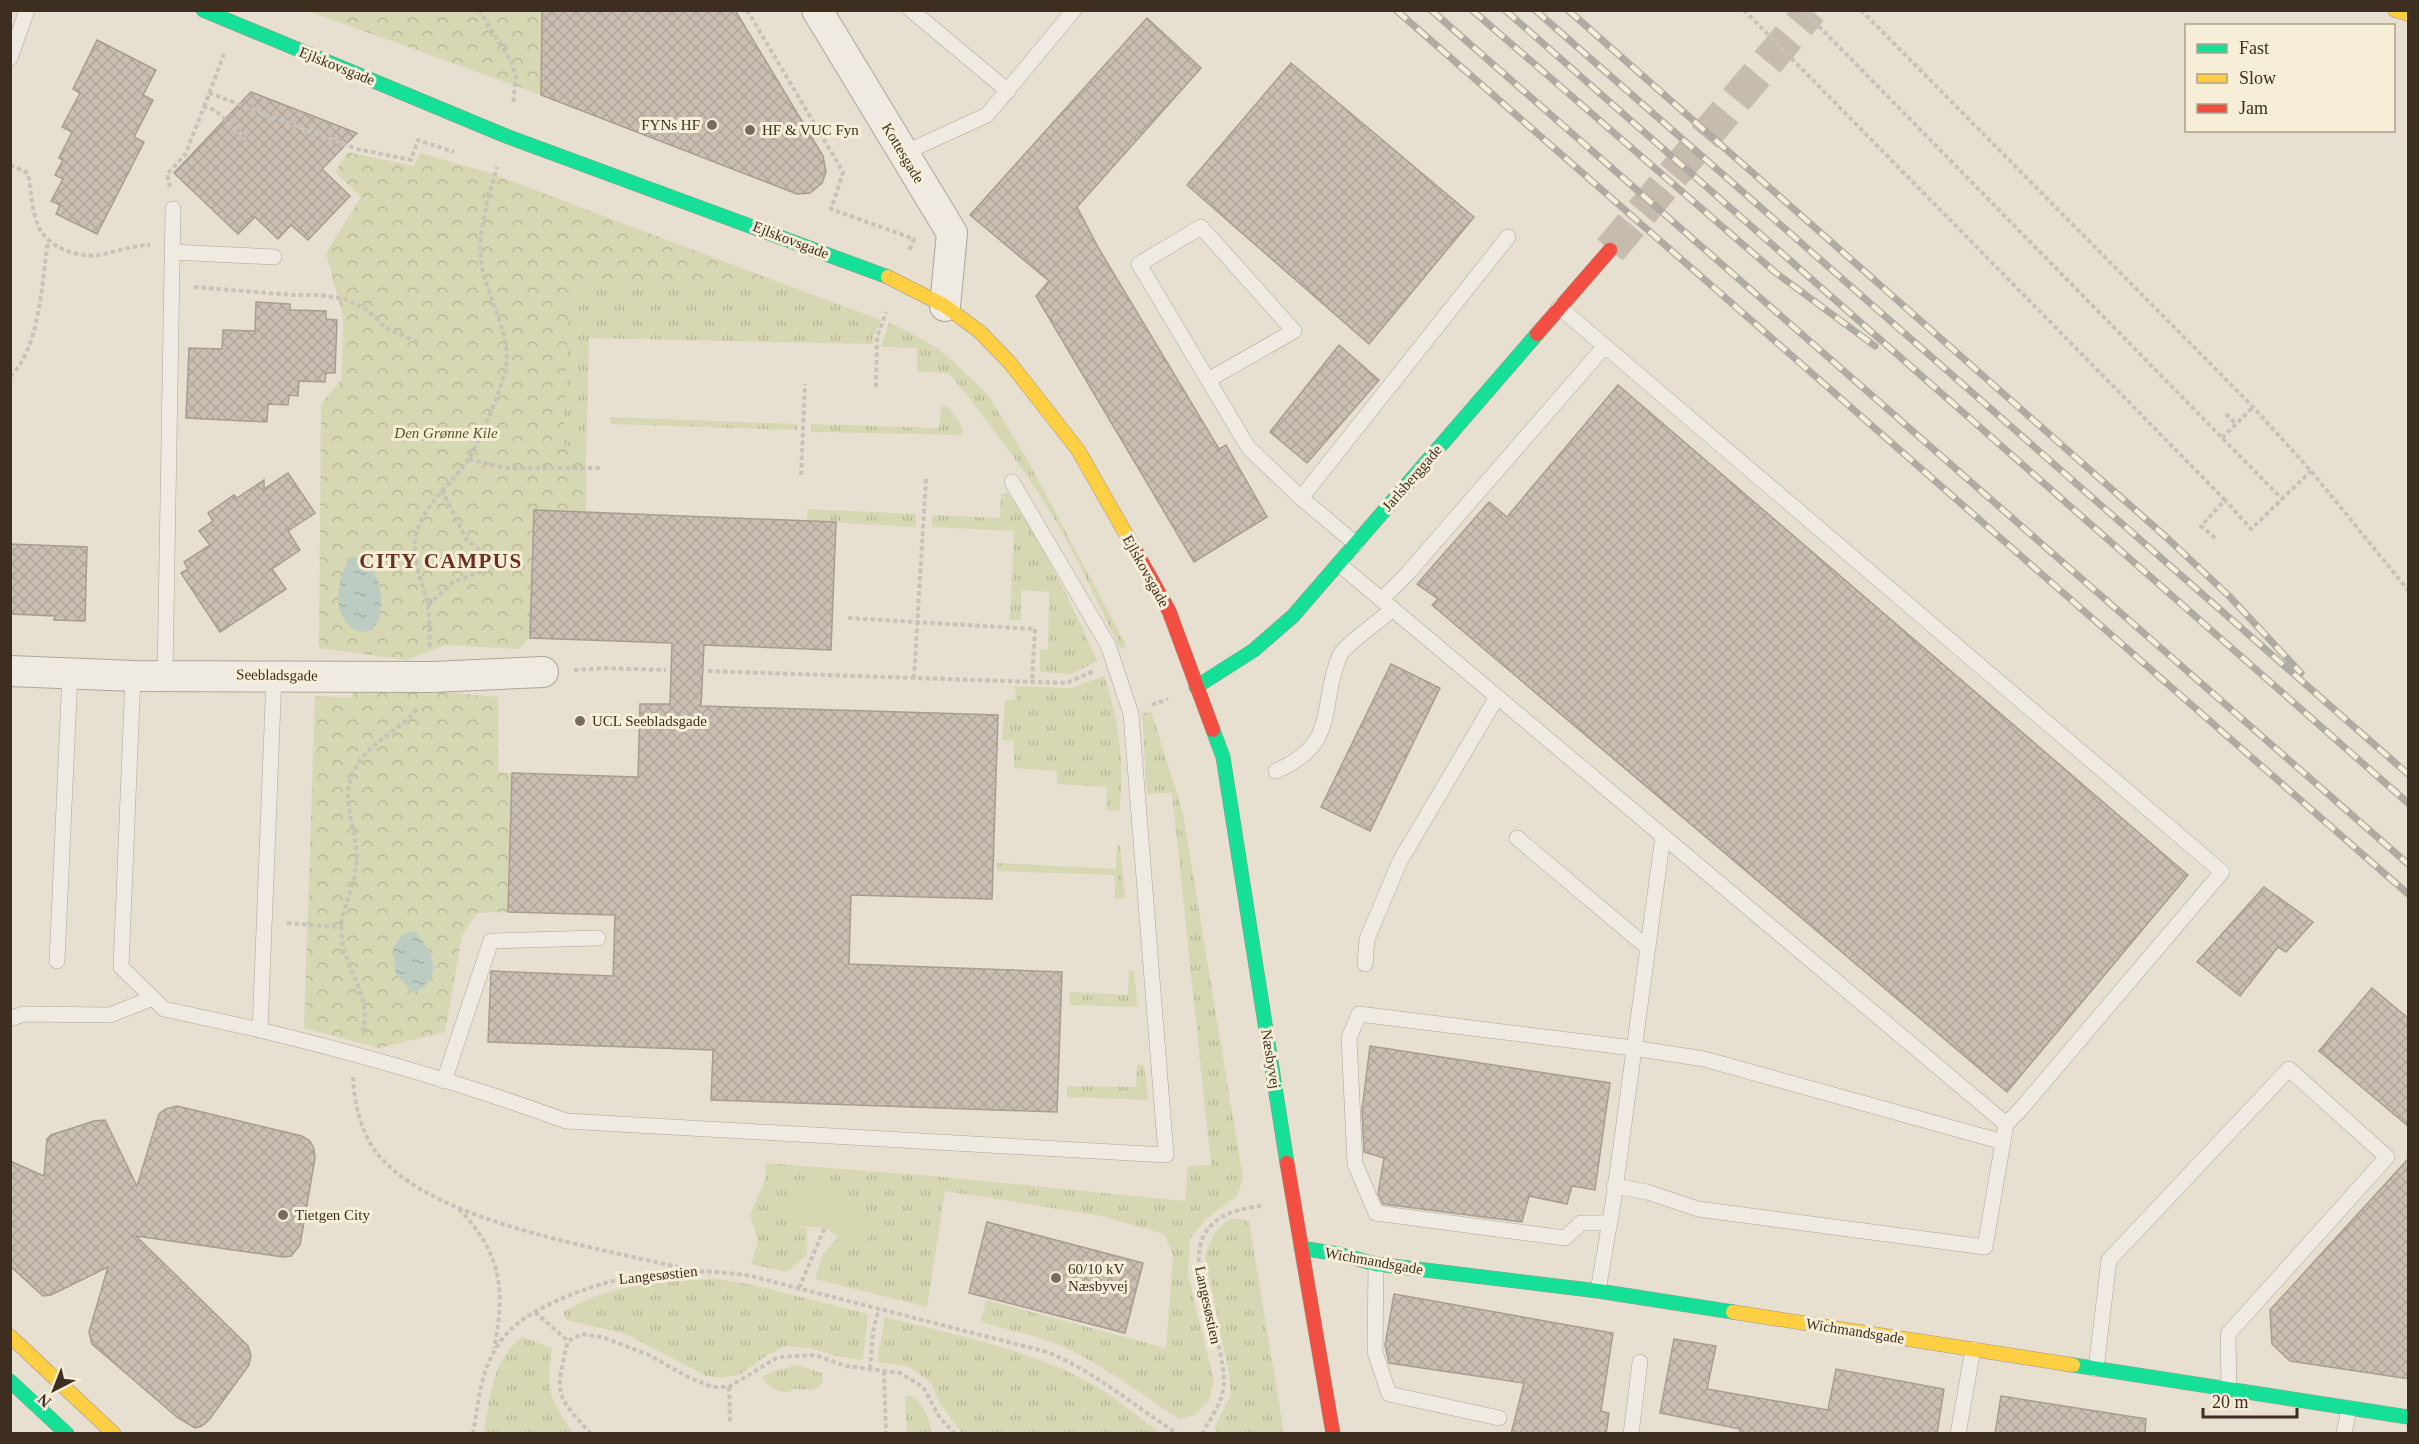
<svg xmlns="http://www.w3.org/2000/svg" width="2419" height="1444" font-family="'Times New Roman',serif">
<style>
.grass{fill:url(#grass-tufts)}
.park{fill:url(#park-crowns)}
.garden{fill:#d6d7b3}
.water{fill:url(#water-ripples)}
.building{fill:url(#building-cross-hatch);stroke:#a89c90;stroke-width:1.5}
.lines{fill:none;stroke-linecap:round;stroke-linejoin:round}
.secondary-tunnel{stroke:#c5bcae;stroke-width:33;stroke-dasharray:33 16;stroke-linecap:butt}
.lane-casing{stroke:#ada599;stroke-width:16}
.street-casing{stroke:#ada599;stroke-width:32}
.fast-casing{stroke:#9c958a;stroke-width:15}
.slow-casing{stroke:#9c958a;stroke-width:15}
.jam-casing{stroke:#9c958a;stroke-width:15}
.path{stroke:#c8c2b9;stroke-width:4;stroke-dasharray:4.5 3;stroke-linecap:butt}
.lane{stroke:#efebe3;stroke-width:15}
.street{stroke:#efebe3;stroke-width:30}
.fast{stroke:#16e098;stroke-width:14}
.slow{stroke:#ffcf43;stroke-width:14}
.jam{stroke:#f24e42;stroke-width:14}
.rail-casing{stroke:#afaaa2;stroke-width:7}
.rail{stroke:#f7eed8;stroke-width:4.5;stroke-dasharray:14;stroke-linecap:butt}
.poi-dot{fill:#786c5e;stroke:#f7eed8;stroke-width:2}
.labels{text-anchor:middle;stroke-width:6;stroke-linejoin:round;paint-order:stroke}
.street-label{font-size:15px;fill:#3d2e20;stroke:#f7eed8}
.poi-label{font-size:15px;fill:#3d2e20;stroke:#f7eed8;text-anchor:start}
.park-label{font-size:15px;font-style:italic;fill:#4d5a26;stroke:#f7eed8}
.district-label{font-size:21px;font-weight:bold;letter-spacing:1.5px;fill:#6b2e1e;stroke:#f7eed8}
</style>
<defs>
<pattern id="grass-tufts" width="24" height="20" patternUnits="userSpaceOnUse" patternTransform="scale(1.5)"><rect width="24" height="20" fill="#d6d7b3"/><path d="M3 7l-1-3M5 7V3M7 7l1-3M15 17l-1-3M17 17v-4M19 17l1-3" fill="none" stroke="#b9b99a"/></pattern>
<pattern id="park-crowns" width="20" height="18" patternUnits="userSpaceOnUse" patternTransform="scale(1.5)"><rect width="20" height="18" fill="#d6d7b3"/><path d="M2 6a3 3 0 1 1 6 0M12 15a3 3 0 1 1 6 0" fill="none" stroke="#b9b99a"/></pattern>
<pattern id="water-ripples" width="26" height="14" patternUnits="userSpaceOnUse" patternTransform="scale(1.5)"><rect width="26" height="14" fill="#bcccc2"/><path d="M2 4q2-2 4 0t4 0M15 11q2-2 4 0t4 0" fill="none" stroke="#a2b0a6"/></pattern>
<pattern id="building-cross-hatch" width="8" height="8" patternUnits="userSpaceOnUse" patternTransform="scale(1.5)"><rect width="8" height="8" fill="#cbbfb2"/><path d="M0 0l8 8M0 8l8-8" fill="none" stroke="#afa499"/></pattern>
</defs>
<rect width="100%" height="100%" fill="#e7e0d1"/>
<g class="grass">
<path d="M500 178 881 320 873 336V344L589 338 586 464 484 437Z"/>
<path d="M889 323 909 332 938 349 955 363 988 395 1028 461 1127 647 1120 649C1099 605 1079 560 1054 518 1023 467 986 419 949 373L917 372V348L881 347Z"/>
<path d="M941 406 948 407 963 428 962 435 811 432V424L939 428Z"/>
<path d="M610 417 798 424 797 430 610 424Z"/>
<path d="M1008 493C1044 546 1071 602 1097 661L1071 674 1040 672V649L1048 650 1049 592 1021 590V620H1010L1014 531 932 527V515L1000 518 1001 494Z"/>
<path d="M808 509 916 514V527L806 521Z"/>
<path d="M1104 676C1119 720 1125 765 1119 811L1106 810 1107 787 1057 784V771L1014 768V741L1002 740 1005 700H1016L1015 686 1071 688Z"/>
<path d="M1151 711 1183 813 1243 1179 1237 1196 1206 1219 1190 1239 1188 1275 1214 1380 1209 1400 1195 1415 1179 1419C1145 1397 1113 1372 1078 1354 1048 1338 1013 1331 981 1322L986 1300 1166 1348 1173 1255 1164 1234 1097 1215 945 1191 927 1307 815 1279 823 1254 837 1238 845 1245 874 1221 849 1196 797 1226 807 1228V1255L787 1272 751 1264 758 1242 750 1215C757 1196 768 1183 765 1163L921 1175 1185 1201 1188 1166 1211 1165 1172 793 1147 794 1142 714Z"/>
<path d="M1117 845 1120 846 1125 898 1115 899V875L997 871V863L1116 869Z"/>
<path d="M1129 970 1134 971 1138 1007 1070 1005V992L1128 995Z"/>
<path d="M1137 1065H1144L1148 1100 1067 1097V1086L1136 1087Z"/>
<path d="M1230 1219H1242L1249 1222 1282 1422 1283 1433H1216L1215 1426 1231 1395 1229 1374 1205 1257C1210 1240 1214 1230 1230 1219Z"/>
<path d="M717 1279 753 1285 868 1314 863 1360 836 1356 809 1348 785 1346 764 1357 741 1374 722 1378 706 1376 626 1334 566 1320 563 1312C610 1284 664 1281 717 1279Z"/>
<path d="M885 1317C953 1335 1027 1348 1090 1383 1116 1397 1137 1417 1161 1433H962L940 1404 931 1383 908 1366 877 1362Z"/>
<path d="M522 1337 552 1348C546 1391 549 1398 573 1433H484C489 1400 493 1358 522 1337Z"/>
<path d="M798 1365 822 1373 823 1382C812 1394 809 1389 797 1389 793 1389 790 1392 787 1392 777 1392 767 1386 763 1377L771 1372Z"/>
<path d="M909 1395C923 1400 929 1420 932 1433H907L905 1397Z"/>
</g>
<g class="park">
<path d="M308 11H542L541 95Z"/>
<path d="M347 152 414 166 420 153 490 173 793 288 570 281 563 449 586 452V513L534 511 530 638 518 649 445 645 407 660 319 648 321 404 342 379 343 317 326 253 361 197 335 172Z"/>
<path d="M354 690 443 692 498 697V772L512 773 508 912 477 913 462 936 445 1032 379 1048 304 1028 315 696 351 698Z"/>
</g>
<path class="garden" d="M799 1188C833 1186 853 1192 874 1220V1232C870 1236 865 1243 860 1246 843 1253 836 1229 823 1228 810 1226 801 1229 791 1221 787 1208 787 1196 799 1188Z"/>
<g class="water">
<path d="M362 556C375 570 380 582 381 601 382 662 311 625 350 558Z"/>
<path d="M414 931C433 951 445 978 414 993L396 975 393 948 402 935Z"/>
</g>
<g class="building">
<path d="M542 10H735L823 156 826 172 822 183 810 193 797 194 541 95Z"/>
<path d="M1147 18 1201 68 1077 207 1099 249 1219 449 1226 445 1267 517 1194 562 1036 296 1049 281 970 215Z"/>
<path d="M97 40 156 70 143 95 153 100 134 137 144 142 97 234 56 214 60 205 51 201 63 179 55 175 63 160 59 158 72 132 62 127 80 93 73 89Z"/>
<path d="M1291 63 1474 217 1369 344 1187 185Z"/>
<path d="M251 92 357 133 322 169 350 196 308 240 291 225 278 239 255 217 238 234 174 173Z"/>
<path d="M256 302 290 304V310L326 311V319L337 320 335 373H326L325 382 299 381 298 396 289 395 288 405 268 404 267 422 186 418 189 348 222 349 223 330 255 331Z"/>
<path d="M1339 345 1379 380 1307 463 1270 432Z"/>
<path d="M1618 385 2188 875 2007 1092 1432 605 1438 599 1417 584 1489 502 1507 517Z"/>
<path d="M288 473 315 513 288 531 300 550 272 569 286 589 220 632 181 573 188 569 184 562 210 545 199 531 213 521 208 513 234 495 237 498 264 480V489Z"/>
<path d="M534 510 836 522 831 650 704 645 701 706 998 715 992 899 851 895 849 964 1062 972 1057 1112 711 1100 713 1050 488 1042 491 971 613 976 615 915 508 912 512 773 638 777 640 704H670L672 643 530 638Z"/>
<path d="M10 544 87 547 85 621 54 620 55 616 10 614Z"/>
<path d="M1391 664 1440 688 1370 831 1321 807Z"/>
<path d="M2264 887 2313 922 2286 952 2278 947 2240 996 2197 962Z"/>
<path d="M2372 988 2409 1019V1127L2319 1051Z"/>
<path d="M1370 1046 1610 1083 1595 1190 1572 1186 1567 1204 1529 1196 1522 1222 1383 1204 1378 1194 1384 1158 1364 1152 1362 1110Z"/>
<path d="M177 1106 302 1136 310 1141 314 1149 315 1158 300 1245 291 1256 283 1257 136 1236 248 1346 251 1355 249 1365 209 1420 202 1426 195 1428 178 1418 92 1344 89 1332 108 1267 51 1295 43 1296 10 1266V1161L44 1176 47 1139 51 1135 94 1121 105 1120 137 1186 159 1114 166 1109Z"/>
<path d="M2409 1158V1379L2290 1361 2272 1344 2270 1310Z"/>
<path d="M987 1222 1143 1263 1125 1333 969 1293Z"/>
<path d="M1394 1294 1613 1333 1601 1411 1609 1413 1606 1434H1511L1524 1383 1389 1363 1385 1345Z"/>
<path d="M1674 1339 1716 1346 1707 1389 1828 1410 1836 1369 1944 1389 1937 1434H1739L1740 1429 1660 1413Z"/>
<path d="M2001 1396 2146 1419 2145 1434H1995Z"/>
</g>
<g class="lines">
<path class="secondary-tunnel" d="M1610 250 1811 10"/>
<g class="lane-casing">
<g id="lane">
<path d="M911 10 1008 91"/>
<path d="M10 58 27 10"/>
<path d="M904 153 987 115 1074 10"/>
<path d="M172 252 274 257"/>
<path d="M1559 307 2222 872 2020 1110 2006 1124"/>
<path d="M1208 380 1294 331 1201 227 1139 264 1248 447 1301 498"/>
<path d="M1356 544 1301 498 1508 237"/>
<path d="M1339 564 1663 836 1614 1197 1598 1291"/>
<path d="M1382 599 1408 573 1605 346"/>
<path d="M165 675 173 209"/>
<path d="M133 676 121 967 164 1009 260 1030 274 676"/>
<path d="M1276 771C1341 743 1318 705 1340 655 1345 645 1383 618 1393 609"/>
<path d="M1517 838 1648 948"/>
<path d="M57 961 70 674"/>
<path d="M1365 964 1367 939 1400 861 1497 697"/>
<path d="M10 1019 23 1014 110 1015 153 998"/>
<path d="M260 1030C363 1055 466 1084 566 1121L1166 1155 1131 714 1108 645 1012 482"/>
<path d="M444 1081 491 941 598 938"/>
<path d="M1614 1186 1647 1192 1698 1209 1985 1247 2006 1124 1663 836"/>
<path d="M1610 1223H1581L1565 1238 1376 1213 1355 1164 1349 1038 1359 1014 1633 1048 1704 1059 2003 1142"/>
<path d="M1376 1264 1375 1352 1389 1394 1499 1418"/>
<path d="M2096 1369 2109 1260 2289 1069 2387 1157 2228 1334 2229 1389"/>
<path d="M1631 1434 1640 1362"/>
<path d="M1958 1434 1973 1349"/>
<path d="M2344 1434 2349 1408"/>
</g>
</g>
<g class="street-casing">
<g id="street">
<path d="M817 10 952 233 945 306"/>
<path d="M10 671 133 676 432 677 543 672"/>
</g>
</g>
<g class="fast-casing">
<g id="fast">
<path d="M203 10 506 136 888 277"/>
<path d="M1196 687 1254 650 1293 616 1537 334"/>
<path d="M1213 730 1223 757 1287 1163"/>
<path d="M1301 1248 1338 1254 1376 1264 1598 1291 1733 1312"/>
<path d="M2073 1365 2408 1417"/>
<path d="M10 1381 67 1434"/>
</g>
</g>
<g class="slow-casing">
<g id="slow">
<path d="M2395 10 2408 14"/>
<path d="M888 277 945 306 980 332 1010 363 1078 450 1135 550"/>
<path d="M1733 1312 2073 1365"/>
<path d="M10 1336 114 1434"/>
</g>
</g>
<g class="jam-casing">
<g id="jam">
<path d="M1537 334 1610 250"/>
<path d="M1135 550 1169 611 1213 730"/>
<path d="M1287 1163 1333 1434"/>
</g>
</g>
<g class="path">
<path d="M479 10 510 59 516 76 513 104"/>
<path d="M747 10 843 172 831 209 914 239 909 251"/>
<path d="M1744 10 2225 500"/>
<path d="M1803 10 2282 499"/>
<path d="M1861 10 2253 407 2311 471 2408 590"/>
<path d="M209 93 357 149 411 160 418 140 454 152"/>
<path d="M204 107 224 54"/>
<path d="M10 165 28 173C34 207 30 237 67 251 76 254 90 257 99 255 116 252 133 245 150 245"/>
<path d="M170 187 167 174 185 155 204 107 215 110 246 139"/>
<path d="M194 287 293 295H319L345 299 366 309 386 328 420 343"/>
<path d="M10 376C40 350 42 279 48 241"/>
<path d="M876 387 877 337 886 312"/>
<path d="M2226 414 2236 424"/>
<path d="M2222 438 2253 407"/>
<path d="M469 459 505 468H600"/>
<path d="M801 475 805 384"/>
<path d="M442 490 466 539 499 565"/>
<path d="M2215 538 2201 526 2225 500 2251 529 2311 471"/>
<path d="M428 605 453 582 500 565 525 567"/>
<path d="M848 618 1035 629 1032 682"/>
<path d="M430 647C429 633 430 619 428 606 424 585 413 565 415 543 417 510 451 485 468 460 479 443 503 386 506 367 511 333 488 299 482 266 476 234 489 197 497 167"/>
<path d="M574 670 603 668 666 670"/>
<path d="M708 671 1066 683 1094 671"/>
<path d="M914 678 926 479"/>
<path d="M1152 705 1168 699"/>
<path d="M287 923 340 927"/>
<path d="M363 1032C371 1000 352 979 344 949 335 914 353 898 356 865 360 833 338 802 354 771 368 742 399 732 418 708"/>
<path d="M353 1077C354 1104 362 1138 381 1158 441 1225 603 1248 690 1270"/>
<path d="M459 1209C501 1253 506 1289 494 1348"/>
<path d="M799 1288 825 1227"/>
<path d="M535 1312 568 1341"/>
<path d="M870 1369 873 1332 879 1308"/>
<path d="M884 1371 886 1434"/>
<path d="M729 1387 730 1424"/>
<path d="M473 1434C478 1406 480 1374 495 1350 508 1327 527 1315 550 1304 614 1273 682 1265 751 1276L1047 1352C1096 1372 1134 1406 1178 1434"/>
<path d="M591 1434C554 1393 555 1395 568 1341L582 1334 602 1337 649 1355 686 1376 712 1387H729L778 1357 815 1355 846 1366 900 1373 923 1387 940 1418 955 1434"/>
<path d="M1202 1434C1210 1419 1223 1402 1224 1384 1225 1317 1147 1219 1261 1206"/>
</g>
<use href="#lane" class="lane"/>
<use href="#street" class="street"/>
<use href="#fast" class="fast"/>
<use href="#slow" class="slow"/>
<use href="#jam" class="jam"/>
<g class="rail-casing">
<g id="rail">
<path d="M1396 10 2408 894"/>
<path d="M1431 10 2408 864"/>
<path d="M1472 10 1776 273 1875 346"/>
<path d="M1505 10 2408 803"/>
<path d="M1535 10 2408 774"/>
<path d="M1568 10 2166 537 2229 596 2301 673"/>
</g>
</g>
<use href="#rail" class="rail"/>
</g>
<g class="poi-dot">
<circle cx="712" cy="125" r="6"/>
<circle cx="750" cy="130" r="6"/>
<circle cx="580" cy="721" r="6"/>
<circle cx="283" cy="1215" r="6"/>
<circle cx="1056" cy="1278" r="6"/>
</g>
<g class="labels">
<g class="street-label">
<text transform="translate(337 66) rotate(22)" y="5">Ejlskovsgade</text>
<text transform="translate(903 153) rotate(59)" y="5">Kottesgade</text>
<text transform="translate(791 240) rotate(21)" y="5">Ejlskovsgade</text>
<text transform="translate(1412 478) rotate(-49)" y="5">Jarlsberggade</text>
<text transform="translate(1146 571) rotate(61)" y="5">Ejlskovsgade</text>
<text transform="translate(277 675) rotate(1)" y="5">Seebladsgade</text>
<text transform="translate(1271 1059) rotate(81)" y="5">Næsbyvej</text>
<text transform="translate(1374 1261) rotate(10)" y="5">Wichmandsgade</text>
<text transform="translate(658 1275) rotate(-6)" y="5">Langesøstien</text>
<text transform="translate(1208 1305) rotate(78)" y="5">Langesøstien</text>
<text transform="translate(1855 1331) rotate(9)" y="5">Wichmandsgade</text>
</g>
<g class="poi-label">
<text x="700" y="130" text-anchor="end">FYNs HF</text>
<text x="762" y="135">HF &amp; VUC Fyn</text>
<text x="592" y="726">UCL Seebladsgade</text>
<text x="295" y="1220">Tietgen City</text>
<text x="1068" y="1274">60/10 kV<tspan x="1068" dy="17">Næsbyvej</tspan></text>
</g>
<g class="park-label">
<text x="446" y="438">Den Grønne Kile</text>
</g>
<g class="district-label">
<text x="441" y="568">CITY CAMPUS</text>
</g>
</g>
<rect width="2419" height="1444" fill="none" stroke="#3d2e20" stroke-width="24"/>
<rect x="2185" y="24" width="210" height="108" fill="#f7eed8" stroke="#ada18e" stroke-width="1.5"/>
<rect x="2197" y="44" width="30" height="9" fill="#16e098" stroke="#ada18e" stroke-width="1.5"/>
<text x="2239" y="54" font-size="18" fill="#3d2e20">Fast</text>
<rect x="2197" y="74" width="30" height="9" fill="#ffcf43" stroke="#ada18e" stroke-width="1.5"/>
<text x="2239" y="84" font-size="18" fill="#3d2e20">Slow</text>
<rect x="2197" y="104" width="30" height="9" fill="#f24e42" stroke="#ada18e" stroke-width="1.5"/>
<text x="2239" y="114" font-size="18" fill="#3d2e20">Jam</text>
<g transform="translate(54 1390) rotate(222)" stroke="#f7eed8" stroke-width="4.5" paint-order="stroke">
<path d="M0-4.5L10 22L0 15L-10 22Z" fill="#3d2e20"/>
<text y="-9" font-size="16" font-weight="bold" text-anchor="middle" fill="#3d2e20">N</text>
</g>
<path d="M2203 1408v9h94v-9" fill="none" stroke="#3d2e20" stroke-width="3"/>
<text x="2212" y="1408" font-size="18" fill="#3d2e20" stroke="#f7eed8" stroke-width="4.5" paint-order="stroke">20 m</text>
</svg>
